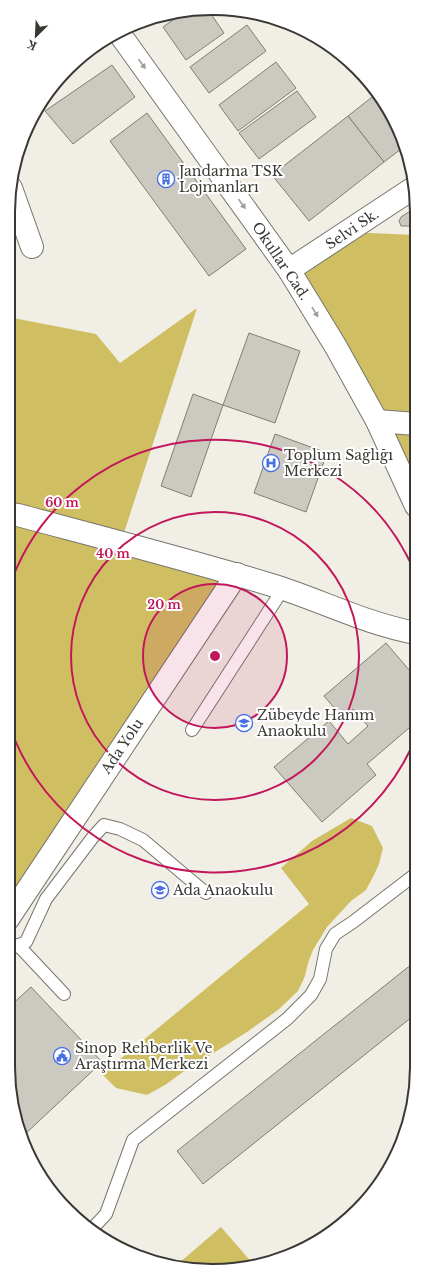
<svg xmlns="http://www.w3.org/2000/svg" width="425" height="1279" font-family="'Libre Baskerville',serif">
<style>
.green{fill:#d0be62}
.building{fill:#cccac0;stroke:#7f7e75}
.lines{fill:none;stroke-linecap:round;stroke-linejoin:round}
.service-casing{stroke:#77756c;stroke-width:14}
.minor-casing{stroke:#77756c;stroke-width:24}
.tertiary-casing{stroke:#77756c;stroke-width:24}
.secondary-casing{stroke:#77756c;stroke-width:24}
.service{stroke:#fff;stroke-width:12}
.minor{stroke:#fff;stroke-width:22}
.tertiary{stroke:#fff;stroke-width:22}
.secondary{stroke:#fff;stroke-width:22}
.oneway{fill:#9c9c9a}
.ring{fill:none;stroke:#c2185b;stroke-width:2}
.labels{text-anchor:middle;stroke-width:4;stroke-linejoin:round;paint-order:stroke}
.poi-label{font-size:14px;fill:#393834;stroke:#fff;text-anchor:start}
.street-label{font-size:14px;fill:#393834;stroke:#fff}
.rim{fill:none;stroke:#393834;stroke-width:2}
.centre{fill:#c2185b;stroke:#fff;stroke-width:2}
.ring-label{font-size:12px;text-anchor:middle;font-weight:bold;fill:#c2185b;stroke:#fff;stroke-width:4;stroke-linejoin:round;paint-order:stroke}
</style>
<rect width="100%" height="100%" fill="#f1efe5"/>
<g class="green">
<path d="M348 232 415 235 416 506 289 270Z"/>
<path d="M197 308 121 542 237 574 8 919V317L96 334 120 363Z"/>
<path d="M351 818 372 826 383 848 379 864 374 875 366 890 351 901 327 927 313 950 308 963 305 976 298 991 278 1010 247 1032 183 1072 165 1085 147 1095 116 1088 102 1074 309 904 281 868 312 841Z"/>
<path d="M221 1227 254 1265 184 1269 179 1263Z"/>
</g>
<g class="building">
<path d="M187 10 209 11 224 33 186 60 163 27Z"/>
<path d="M247 25 266 51 209 93 190 67Z"/>
<path d="M276 62 296 88 238 131 219 105Z"/>
<path d="M112 65 135 97 73 144 45 111Z"/>
<path d="M297 91 316 117 259 159 239 133Z"/>
<path d="M376 94 401 134 405 146 384 162 348 116Z"/>
<path d="M147 113 246 249 209 276 110 141Z"/>
<path d="M348 116 384 162 309 221 272 175Z"/>
<path d="M415 208V226H401L399 221 401 217Z"/>
<path d="M249 333 300 351 275 423 223 405Z"/>
<path d="M193 394 223 405 191 497 161 486Z"/>
<path d="M275 434 327 453 306 512 254 493Z"/>
<path d="M386 643 416 678V685L413 688 415 691 416 689V736L409 728 367 764 376 775 322 822 274 767 329 721 348 744 368 726 353 709 343 718 324 696Z"/>
<path d="M417 960V1013L203 1184 177 1151Z"/>
<path d="M31 987 102 1062 22 1137 8 1066V1008Z"/>
</g>
<g class="lines">
<g class="service-casing">
<g id="service">
<path d="M192 730 283 589"/>
<path d="M18 945 64 994"/>
<path d="M8 946 12 948 26 942 46 899 93 837 104 825 120 829 143 840 206 893"/>
<path d="M93 1228 106 1214 133 1140 287 1019 311 995 320 979 326 949 335 934 353 922 417 873"/>
</g>
</g>
<g class="minor-casing">
<g id="minor">
<path d="M11 188 32 247"/>
<path d="M289 270 415 187"/>
<path d="M377 421 416 424"/>
</g>
</g>
<g class="tertiary-casing">
<g id="tertiary">
<path d="M8 514 18 515C104 538 190 560 275 586 322 601 367 624 416 633"/>
<path d="M8 919 237 574"/>
</g>
</g>
<g class="secondary-casing">
<path id="secondary" d="M119 33 289 270 336 347 377 421 416 506"/>
</g>
<use href="#service" class="service"/>
<use href="#minor" class="minor"/>
<use href="#tertiary" class="tertiary"/>
<use href="#secondary" class="secondary"/>
</g>
<defs><path id="oneway-solid" d="M-6-.8H1V-3.2L6.5 0L1 3.2V.8H-6Z"/></defs>
<g class="oneway">
<use href="#oneway-solid" transform="translate(142 64) rotate(54)"/>
<use href="#oneway-solid" transform="translate(242 204) rotate(54)"/>
<use href="#oneway-solid" transform="translate(315 312) rotate(59)"/>
</g>
<circle cx="215" cy="656" r="72" fill="#c2185b" fill-opacity=".12"/>
<g class="ring">
<circle cx="215" cy="656" r="72"/>
<circle cx="215" cy="656" r="144"/>
<path d="M416 737A217 217 0 0 1 8 721M8 591A217 217 0 0 1 415 573"/>
</g>
<defs>
<g id="building-ring" transform="scale(0.9)"><circle r="9.5" fill="#fff" stroke="#4970e3" stroke-width="1.5"/><path d="M-4-6H4V6H1V3H-1V6H-4ZM-2.5-4.3h1.7v1.8h-1.7ZM.8-4.3h1.7v1.8H.8ZM-2.5-1h1.7V.8h-1.7ZM.8-1h1.7V.8H.8Z" fill="#4970e3"/></g>
<g id="hospital-ring" transform="scale(0.9)"><circle r="9.5" fill="#fff" stroke="#4970e3" stroke-width="1.5"/><path d="M-5-5h3v3.5h4V-5h3V5h-3V1.5h-4V5h-3Z" fill="#4970e3"/></g>
<g id="school-ring" transform="scale(0.9)"><circle r="9.5" fill="#fff" stroke="#4970e3" stroke-width="1.5"/><path d="M0-5L7-2L0 1L-7-2ZM-4 1L0 2.5L4 1V4Q0 6-4 4Z" fill="#4970e3"/></g>
<g id="civic-ring" transform="scale(0.9)"><circle r="9.5" fill="#fff" stroke="#4970e3" stroke-width="1.5"/><path d="M-.6-6.5H3V-4.5H.6V-3L4-1V1h2V6H-6V1h2V-1L-.6-3ZM-1.2 2.5V6h2.4V2.5Z" fill="#4970e3"/></g>
</defs>
<g fill-rule="evenodd">
<use href="#building-ring" x="166" y="179"/>
<use href="#hospital-ring" x="271" y="463"/>
<use href="#school-ring" x="244" y="723"/>
<use href="#school-ring" x="160" y="890"/>
<use href="#civic-ring" x="62" y="1056"/>
</g>
<g class="labels">
<g class="poi-label">
<text x="179" y="176">Jandarma TSK<tspan x="179" dy="16">Lojmanları</tspan></text>
<text x="284" y="460">Toplum Sağlığı<tspan x="284" dy="16">Merkezi</tspan></text>
<text x="257" y="720">Zübeyde Hanım<tspan x="257" dy="16">Anaokulu</tspan></text>
<text x="173" y="895">Ada Anaokulu</text>
<text x="75" y="1053">Sinop Rehberlik Ve<tspan x="75" dy="16">Araştırma Merkezi</tspan></text>
</g>
<g class="street-label">
<text transform="translate(352 229) rotate(-34)" y="5">Selvi Sk.</text>
<text transform="translate(281 261) rotate(56)" y="5">Okullar Cad.</text>
<text transform="translate(122 746) rotate(-56)" y="5">Ada Yolu</text>
</g>
</g>
<path d="M0 0H425V1279H0ZM212 15H213A197 197 0 0 1 410 212V1067A197 197 0 0 1 213 1264H212A197 197 0 0 1 15 1067V212A197 197 0 0 1 212 15Z" fill="#fff" fill-rule="evenodd"/>
<path class="rim" d="M212 15H213A197 197 0 0 1 410 212V1067A197 197 0 0 1 213 1264H212A197 197 0 0 1 15 1067V212A197 197 0 0 1 212 15Z"/>
<circle cx="215" cy="656" r="6" class="centre"/>
<g class="ring-label">
<text x="62" y="507">60 m</text>
<text x="113" y="558">40 m</text>
<text x="164" y="609">20 m</text>
</g>
<g transform="translate(36 36) rotate(204)" stroke="#ffffff" stroke-width="3" paint-order="stroke">
<path d="M0-3L7 15L0 10L-7 15Z" fill="#393834"/>
<text y="-6" font-size="11" font-weight="bold" text-anchor="middle" fill="#393834">K</text>
</g>
</svg>
